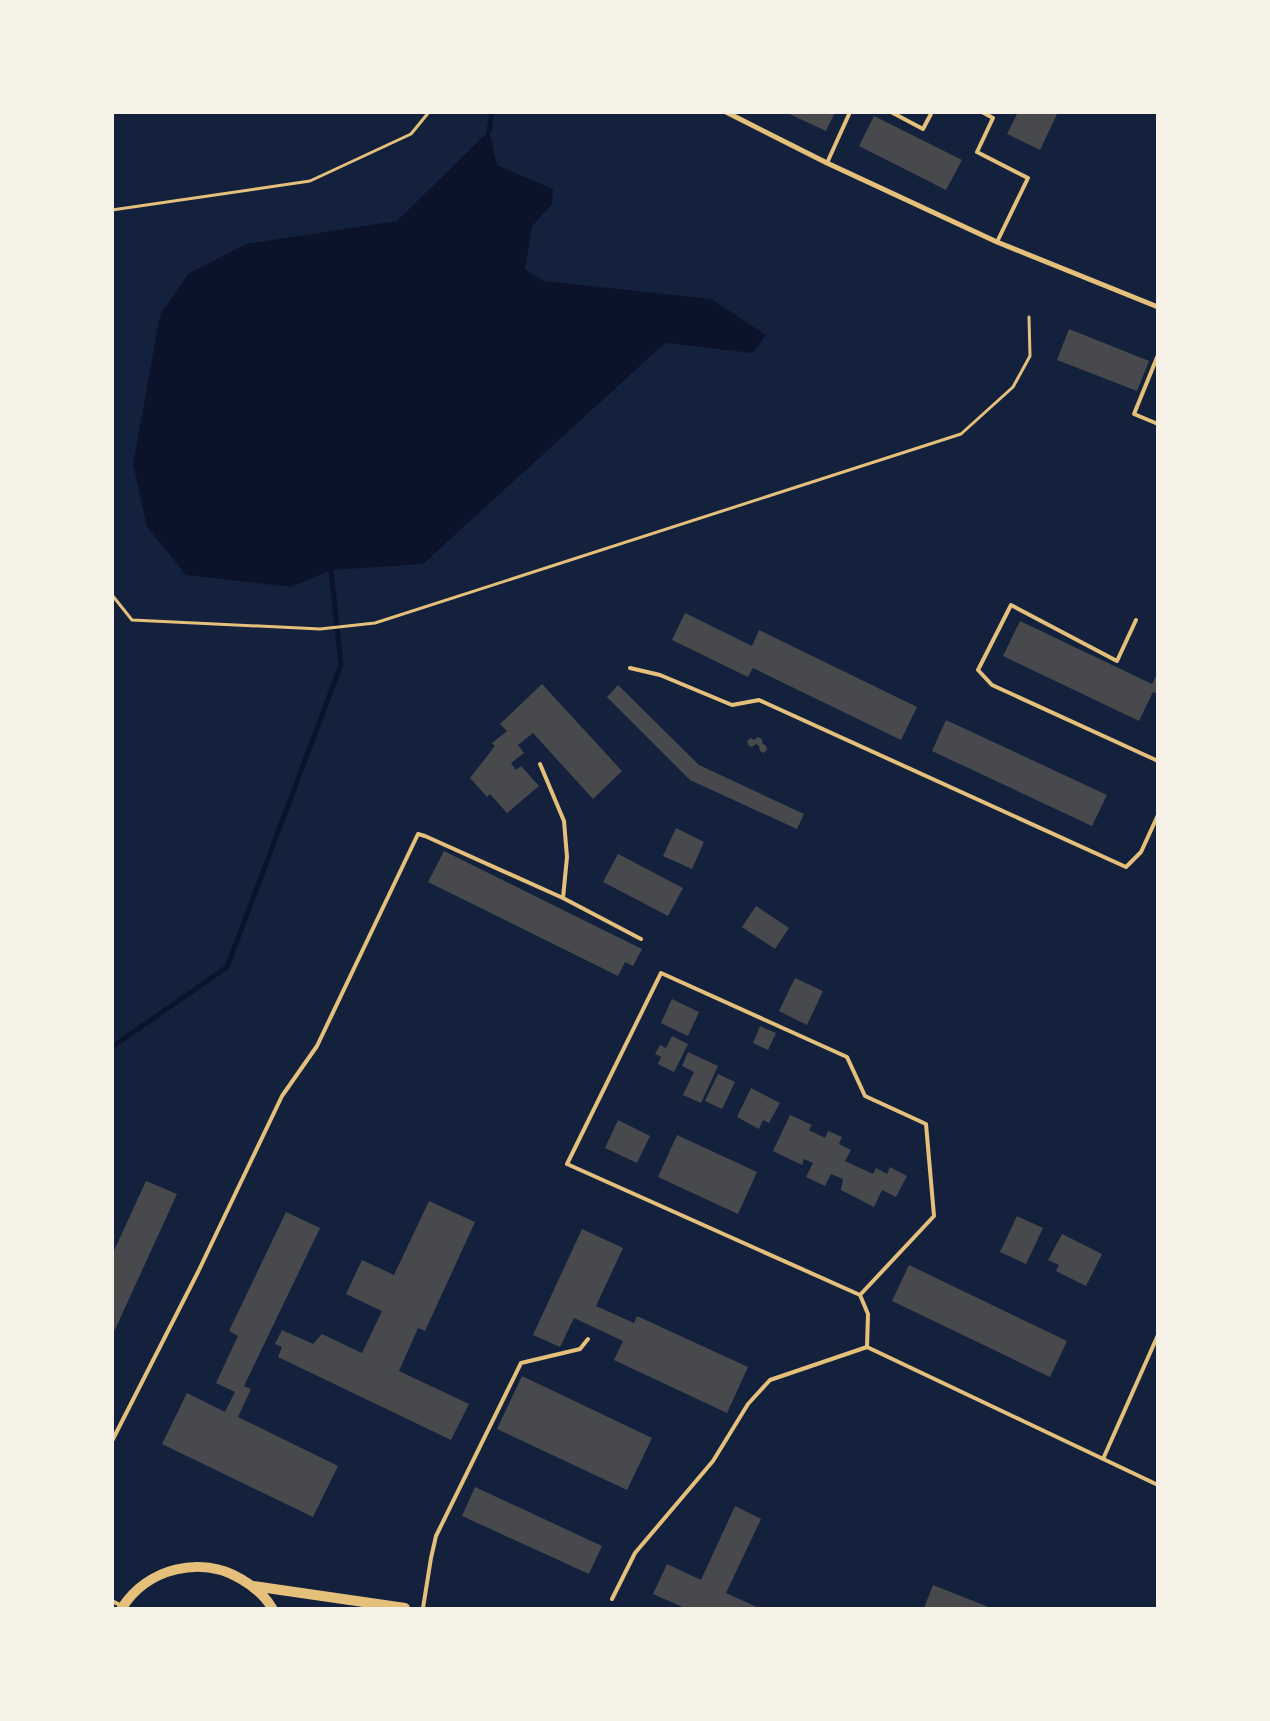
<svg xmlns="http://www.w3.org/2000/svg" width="1270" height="1721" font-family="'Source Sans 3',sans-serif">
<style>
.water{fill:#0b132b}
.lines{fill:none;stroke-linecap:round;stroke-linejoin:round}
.stream{stroke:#0b132b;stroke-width:5}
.building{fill:#48494c}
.path{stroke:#e5c07b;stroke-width:3}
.service{stroke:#e5c07b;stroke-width:4}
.minor{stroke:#e5c07b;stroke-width:5}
.secondary{stroke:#e5c07b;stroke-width:10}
</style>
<rect width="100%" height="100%" fill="#14213d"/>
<path class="water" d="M489 131 497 165 553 189 552 204 532 226 525 269 544 281 711 299 766 335 753 353 665 343 423 564 331 570 291 587 186 575 147 527 133 464 160 315 188 274 246 244 397 221Z"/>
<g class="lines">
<g class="stream">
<path d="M489 131 492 112"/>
<path d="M112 1047 227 967 341 665 331 570"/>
</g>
</g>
<g class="building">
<path d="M785 112H835L826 131Z"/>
<path d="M1018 112H1058L1040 150 1007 134Z"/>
<path d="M874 116 962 160 946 190 859 146Z"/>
<path d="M1069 329 1149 361 1137 391 1057 360Z"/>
<path d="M685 613 752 646 759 630 917 707 901 740 753 668 748 677 672 640Z"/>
<path d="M1020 621 1152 684 1158 672V694L1153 692 1139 721 1003 656Z"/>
<path d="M542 684 622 771 593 799 533 733 518 745 524 753 511 763 516 770 521 766 539 786 507 813 490 794 487 797 470 778 495 746 492 743 507 731 500 724Z"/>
<path d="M618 685 699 765 804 814 797 829 690 780 607 697Z"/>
<path d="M946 720 1107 795 1092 826 932 751Z"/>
<path d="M758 737 762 739V743L766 746 767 750 763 753 760 751 759 746 756 744 752 747 748 745 747 741 751 738 754 740Z"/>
<path d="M676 828 704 842 692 869 663 856Z"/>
<path d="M444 851 642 949 633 966 625 962 618 976 428 882Z"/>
<path d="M618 854 683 888 668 916 603 882Z"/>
<path d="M756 906 789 928 775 949 742 927Z"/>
<path d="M795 978 823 991 807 1025 779 1011Z"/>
<path d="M672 999 699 1012 688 1036 661 1023Z"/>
<path d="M760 1026 776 1033 768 1050 753 1043Z"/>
<path d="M672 1036 688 1044 674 1072 658 1064 661 1057 655 1054 660 1045 666 1048Z"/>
<path d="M688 1052 718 1066 701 1103 683 1095 694 1072 682 1066Z"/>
<path d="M718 1074 735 1082 722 1109 705 1101Z"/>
<path d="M751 1088 780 1103 769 1123 763 1120 759 1129 737 1117Z"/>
<path d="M790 1115 812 1125 809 1130 825 1138 828 1131 842 1137 839 1144 851 1150 845 1161 873 1174 876 1168 887 1174 890 1167 907 1176 896 1197 882 1190 874 1207 841 1190 843 1179 831 1174 825 1186 806 1177 813 1163 804 1159 802 1165 773 1151Z"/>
<path d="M618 1120 650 1136 637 1163 605 1148Z"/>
<path d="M677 1135 757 1172 738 1214 658 1177Z"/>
<path d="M146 1181 177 1194 112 1336V1255Z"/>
<path d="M429 1201 475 1222 425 1331 418 1328 399 1371 469 1404 451 1440 278 1357 282 1347 275 1344 282 1330 313 1344 322 1334 362 1353 382 1311 346 1294 362 1260 394 1275Z"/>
<path d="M286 1212 320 1228 244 1386 251 1389 238 1417 338 1466 313 1517 162 1444 187 1393 225 1412 235 1392 216 1383 238 1336 229 1331Z"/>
<path d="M1017 1216 1043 1228 1026 1264 1000 1252Z"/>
<path d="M582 1229 623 1248 596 1306 634 1323 637 1316 748 1367 727 1413 614 1360 623 1341 574 1318 560 1347 533 1335Z"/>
<path d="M1062 1234 1102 1254 1086 1286 1056 1271 1059 1265 1048 1260Z"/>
<path d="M909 1265 1067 1341 1050 1377 892 1301Z"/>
<path d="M522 1376 652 1438 627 1490 497 1429Z"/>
<path d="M475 1487 602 1546 589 1574 462 1516Z"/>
<path d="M735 1506 761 1519 726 1593 759 1608H685L653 1594 667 1564 701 1580Z"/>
<path d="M933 1585 991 1608H924Z"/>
</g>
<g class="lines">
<g class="path">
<path d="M112 210 310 181 411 134 429 112"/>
<path d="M112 595 132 620 320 629 375 623 961 434 1013 387 1030 356 1029 317"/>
</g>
<g class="service">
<path d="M891 112 923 129 932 112"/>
<path d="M982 112 993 118 977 152 1028 178 997 242"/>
<path d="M827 163 850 112"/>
<path d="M1158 355 1134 414 1158 424"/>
<path d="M1136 620 1117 661 1011 605 978 670 992 685 1158 761"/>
<path d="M630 668 660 675 732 705 759 700 1126 867 1141 852 1158 815"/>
<path d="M540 764 564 821 567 857 563 898"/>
<path d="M860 1295 934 1216 926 1124 865 1096 847 1057 661 973 567 1164 860 1295 868 1314 867 1347 1158 1485"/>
<path d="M112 1441 198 1272 282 1096 317 1046 418 834 425 836 563 898 641 939"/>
<path d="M1103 1459 1158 1335"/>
<path d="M612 1599 635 1553 713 1461 748 1404 770 1380 867 1347"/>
<path d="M112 1601 122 1606"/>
<path d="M423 1608 431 1558 436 1536 521 1363 580 1349 588 1339"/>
</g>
<path class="minor" d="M726 112 827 163 997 242 1158 307"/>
<g class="secondary">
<path d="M253 1586 405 1608"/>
<path d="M122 1608C147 1568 201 1555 241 1579 253 1586 265 1596 272 1608"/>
</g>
</g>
<rect width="1270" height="1721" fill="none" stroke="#f6f1e7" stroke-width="228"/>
</svg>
